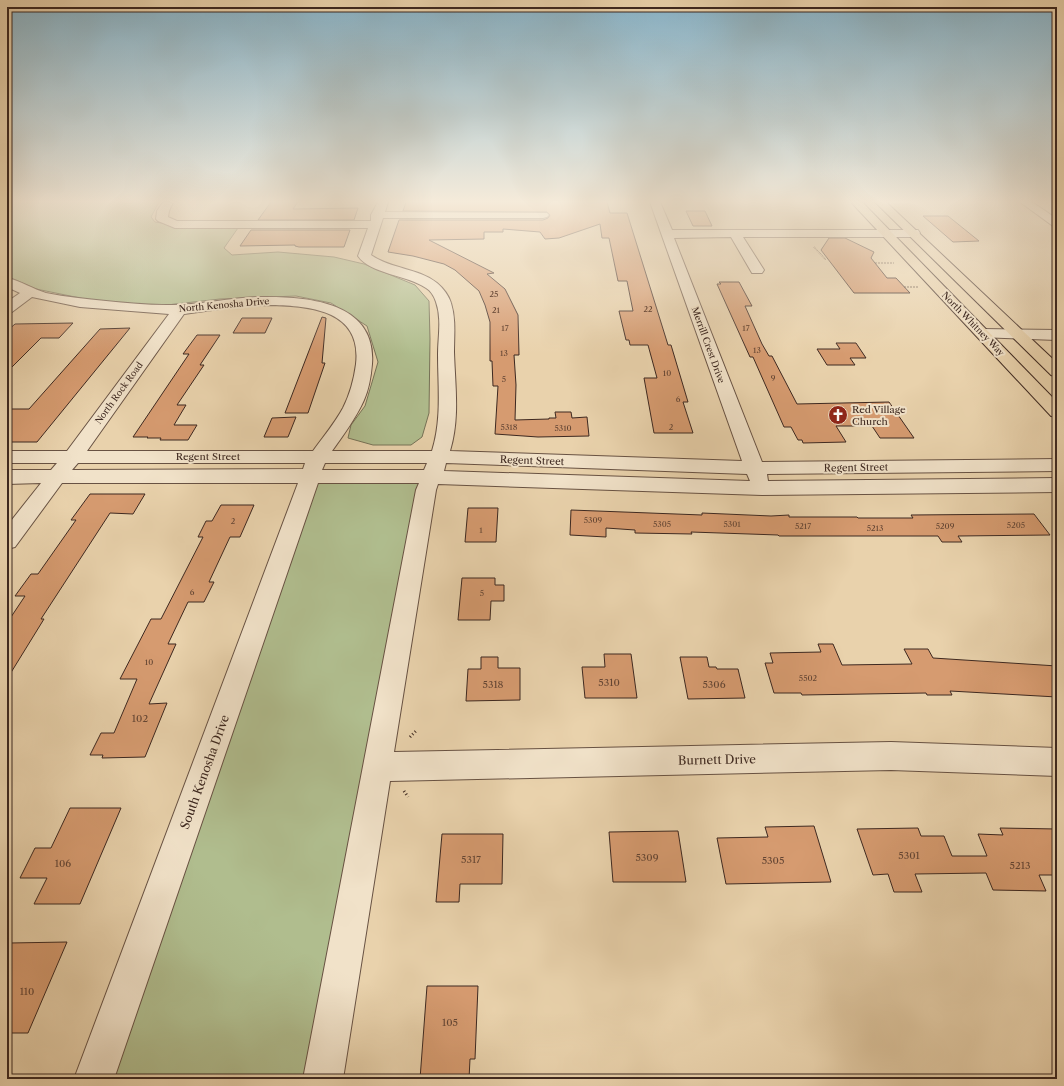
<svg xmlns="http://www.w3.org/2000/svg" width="1064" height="1086" font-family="'Libre Caslon Text',serif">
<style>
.green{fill:#b0bd8e;stroke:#767257}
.building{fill:#d69b70;stroke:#3d2820}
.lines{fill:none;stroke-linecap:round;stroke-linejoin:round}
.minor-casing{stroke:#685243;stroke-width:2}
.major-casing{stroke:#3d2820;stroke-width:2}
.path-far1{stroke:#3d2820;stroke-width:1.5;stroke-dasharray:0.5 1;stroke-linecap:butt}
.path{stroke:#3d2820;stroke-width:3;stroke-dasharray:1 2.5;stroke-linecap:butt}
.minor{fill:#f1e2c9;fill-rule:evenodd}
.major{fill:#e9d2ac;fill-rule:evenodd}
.labels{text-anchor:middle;stroke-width:4;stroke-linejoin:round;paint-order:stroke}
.number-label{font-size:8px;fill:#634534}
.far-street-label{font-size:9px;fill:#3d2820;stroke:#f1e2c9}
.poi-label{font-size:10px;fill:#3d2820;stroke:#f1e2c9;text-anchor:start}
.street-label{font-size:10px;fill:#3d2820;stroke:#f1e2c9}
.near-number-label{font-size:10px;fill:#634534}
.near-street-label{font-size:12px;fill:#3d2820;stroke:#f1e2c9}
</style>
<rect width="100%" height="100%" fill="#e9d2ac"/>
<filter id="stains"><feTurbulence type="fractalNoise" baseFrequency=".005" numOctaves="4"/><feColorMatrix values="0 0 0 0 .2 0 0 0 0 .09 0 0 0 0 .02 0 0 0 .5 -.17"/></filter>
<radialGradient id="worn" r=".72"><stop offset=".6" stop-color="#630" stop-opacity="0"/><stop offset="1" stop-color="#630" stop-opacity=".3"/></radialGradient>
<g class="green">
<path d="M7 202H159L151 217 155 222 186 227 238 228 224 248 232 255 278 252 334 257 364 264 415 285 429 301 430 339 429 413 422 437 411 445H373L348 438 351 425 365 406 378 362 367 326 331 303 296 296 220 299 158 306 90 300 36 289 7 276Z"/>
<path d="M310 476 431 477 323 1079H94Z"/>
</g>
<g class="building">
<path d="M271 202H298L293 209 358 208 354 220H258Z"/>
<path d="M406 202H607L610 213H627L668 345H671L688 402H683L693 433H654L644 378H657L648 345H630L629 340H626L619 311H633L627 281H618L609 238H602L600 224 559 238 545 239 540 232 503 229V232H484V239L429 240 494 273 487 274 505 289 518 315 519 355H514L516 385 515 420 549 419V418H556L555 412H571L572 418 587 417 589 436 538 437 495 434 498 386H493L492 361H490V322L485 305 479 291 455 270 444 264 413 256 388 252 399 220H543L548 218 550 215 547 212 403 211Z"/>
<path d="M686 211H705L712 226H693Z"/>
<path d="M923 216H948L979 241 953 242Z"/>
<path d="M251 230H350L344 247H299L295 246V245L240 246Z"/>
<path d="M829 238H845L874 252 871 258 887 278H896L910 293H854L821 250Z"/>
<path d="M719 282H739L752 306H745L762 344 769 356H772L797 404 889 402 914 438H880L872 426H836L846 442 803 443 802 440H798L791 427H784L753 357H750L717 284H721Z"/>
<path d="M322 317 326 318 322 363H325L308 413H285Z"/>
<path d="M242 318H272L265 333H233Z"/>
<path d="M73 323 59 338H41L7 372V331L15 324Z"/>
<path d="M130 328 37 442H7V409H29L100 329Z"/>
<path d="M197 335H220L200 365H204L177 405H186L174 425H197L188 440H160L161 438H147L148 437H133L189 354H183Z"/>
<path d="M836 343H856L866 358H850L855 365H827L817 349H840Z"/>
<path d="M296 417 288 437H264L272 418Z"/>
<path d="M90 494H145L133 514 110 513 41 619H44L7 679V623L25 596H15L31 574H38L76 520H71Z"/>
<path d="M221 505H254L240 537H230L209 582H214L204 602H188L168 644H176L149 704 167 703 145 757 102 758 103 755H90L101 733H114L137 679H120L151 619H161L203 537H198L206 521H212Z"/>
<path d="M468 508H498L496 542H465Z"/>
<path d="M571 510 702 515V513L771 516 789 515V517H857L858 518H913L911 515 1034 514 1050 535 958 536 962 542H942L938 536H779L778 535 691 532 692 534 635 533V530L606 528V537L570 535Z"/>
<path d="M462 578H495V585H504V601H491L490 620H458Z"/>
<path d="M818 644H833L842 665 912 664 904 649H928L933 658 1057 666V697L950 691 952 695H927L926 693 802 695 801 693H774L765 663H773L770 653 821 652Z"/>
<path d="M604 654H631L637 698H585L582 667H605Z"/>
<path d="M481 657H498V668H520V700L466 701 468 669H481Z"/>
<path d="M680 657H707L709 667H716L717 669H738L745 698 688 699Z"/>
<path d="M70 808H121L80 904H34L47 878H20L35 848H51Z"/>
<path d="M814 826 831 882 726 884 717 838 768 837 765 827Z"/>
<path d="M918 828 921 836H944L952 856H987L978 834 1003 835 1000 828 1057 829V875H1039L1046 891 993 890 986 873 915 874 922 892H894L888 874 873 875 857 829Z"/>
<path d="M678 831 686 882H613L609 832Z"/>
<path d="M442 834H503L502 884H460L459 902H436Z"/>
<path d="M67 942 28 1033H7V950L10 943Z"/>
<path d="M427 986H478L475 1059H470L469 1079H420Z"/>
</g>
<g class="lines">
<g class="minor-casing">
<g id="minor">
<path d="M163 202H173L169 211 168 217 177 221H371V215L378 202H388L385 212 547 213 549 215 547 217 543 218H383L371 255C391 269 418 268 437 283 443 288 449 296 451 303 456 319 454 336 454 352 455 386 460 418 450 451L742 461 650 202H660L672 230H918L920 233 918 236 914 237H743L764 270 762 273H752L731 237 674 238 762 462 1057 459V471L767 474 768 481 1057 478V492L762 495 438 484 436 490 394 752 891 742 1057 748V776L891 770 390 781 343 1079H303L416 490 419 483H318L114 1079H74L298 483H62L15 547 7 549V526L41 483 7 484V470H51L57 463H7V451H67L169 314 80 307 32 297 12 312 7 313V302L20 293 7 287V278C21 281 33 289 46 293 66 297 86 299 106 301 126 303 146 305 167 305 197 306 226 298 257 297 304 296 377 300 372 364 371 376 369 389 364 400 356 418 344 434 332 451H432C442 419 438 387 438 354 438 337 442 319 436 302 434 296 431 291 426 288 408 275 370 274 358 256L368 228H175L158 221 156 219 157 211ZM272 305C312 306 362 311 356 364 354 379 350 394 343 408 335 423 323 437 313 451H87L184 314 241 306ZM78 463H305L303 469 72 470ZM325 463H427L424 470H322ZM446 463 747 474 750 481 444 471Z"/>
<path d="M1020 202H1032L1057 219V228L1053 226Z"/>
<path d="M983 329 1057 330V340L978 337 975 334 978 331Z"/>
</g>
</g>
<g class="major-casing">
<g id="major">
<path d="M851 202H862L1057 402V417L1051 416Z"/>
<path d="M875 202H886L1057 363V377L1051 375Z"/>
</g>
</g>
<g class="path-far1">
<path d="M814 247 826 260"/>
<path d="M875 263H894"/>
<path d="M904 287H918"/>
</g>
<g class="path">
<path d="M410 737 416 731"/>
<path d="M404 791 408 797"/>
</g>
<use href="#minor" class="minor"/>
<use href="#major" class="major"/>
</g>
<linearGradient id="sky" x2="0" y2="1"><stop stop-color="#88b6cd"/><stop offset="0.57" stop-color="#f5ebda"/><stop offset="1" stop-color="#f5ebda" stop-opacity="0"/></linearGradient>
<rect width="1064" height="354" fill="url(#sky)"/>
<defs>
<g id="church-disc" transform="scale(1)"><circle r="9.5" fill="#8f2418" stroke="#f1e2c9"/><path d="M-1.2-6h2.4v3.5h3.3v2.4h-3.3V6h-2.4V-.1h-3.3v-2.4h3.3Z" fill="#fff"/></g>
</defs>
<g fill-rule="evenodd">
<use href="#church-disc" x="838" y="415"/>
</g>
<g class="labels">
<g class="number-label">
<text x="494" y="297">25</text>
<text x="648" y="312">22</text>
<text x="496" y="313">21</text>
<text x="505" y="331">17</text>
<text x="746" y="331">17</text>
<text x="757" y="353">13</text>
<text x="504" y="356">13</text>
<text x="667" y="376">10</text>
<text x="773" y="381">9</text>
<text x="504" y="382">5</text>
<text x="678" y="402">6</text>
<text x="509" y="430">5318</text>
<text x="671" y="430">2</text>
<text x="563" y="431">5310</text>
<text x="593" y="523">5309</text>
<text x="233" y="524">2</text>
<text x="662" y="527">5305</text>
<text x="732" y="527">5301</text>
<text x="1016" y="528">5205</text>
<text x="803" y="529">5217</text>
<text x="945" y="529">5209</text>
<text x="875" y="531">5213</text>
<text x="481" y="533">1</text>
<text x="192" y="595">6</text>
<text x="482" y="596">5</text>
<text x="149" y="665">10</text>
<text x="808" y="681">5502</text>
</g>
<g class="far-street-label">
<text transform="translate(224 305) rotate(-5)" y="3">North Kenosha Drive</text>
<text transform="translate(973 324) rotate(46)" y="3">North Whitney Way</text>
<text transform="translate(708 345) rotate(70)" y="3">Merrill Crest Drive</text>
<text transform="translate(119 393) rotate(-54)" y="3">North Rock Road</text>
</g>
<g class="poi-label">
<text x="852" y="413">Red Village<tspan x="852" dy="12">Church</tspan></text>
</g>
<g class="street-label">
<text x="208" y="460">Regent Street</text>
<text transform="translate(532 460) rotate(2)" y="4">Regent Street</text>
<text transform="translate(856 467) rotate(-1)" y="4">Regent Street</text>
</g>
<g class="near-number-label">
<text x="609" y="686">5310</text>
<text x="493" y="688">5318</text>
<text x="714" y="688">5306</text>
<text x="140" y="722">102</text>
<text x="909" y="859">5301</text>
<text x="647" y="861">5309</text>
<text x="471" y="863">5317</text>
<text x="773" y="864">5305</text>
<text x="63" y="867">106</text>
<text x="1020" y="869">5213</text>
<text x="27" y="995">110</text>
<text x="450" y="1026">105</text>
</g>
<g class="near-street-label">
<text transform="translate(717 760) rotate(-1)" y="4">Burnett Drive</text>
<text transform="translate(205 772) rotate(-70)" y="4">South Kenosha Drive</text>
</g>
</g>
<rect width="1064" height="1086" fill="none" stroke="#e9d2ac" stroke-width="24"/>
<rect x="8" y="8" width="1048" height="1070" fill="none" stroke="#3d2820" stroke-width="2"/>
<rect x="12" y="12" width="1040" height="1062" fill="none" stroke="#3d2820"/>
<rect width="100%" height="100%" filter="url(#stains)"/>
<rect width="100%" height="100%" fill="url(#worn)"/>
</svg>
